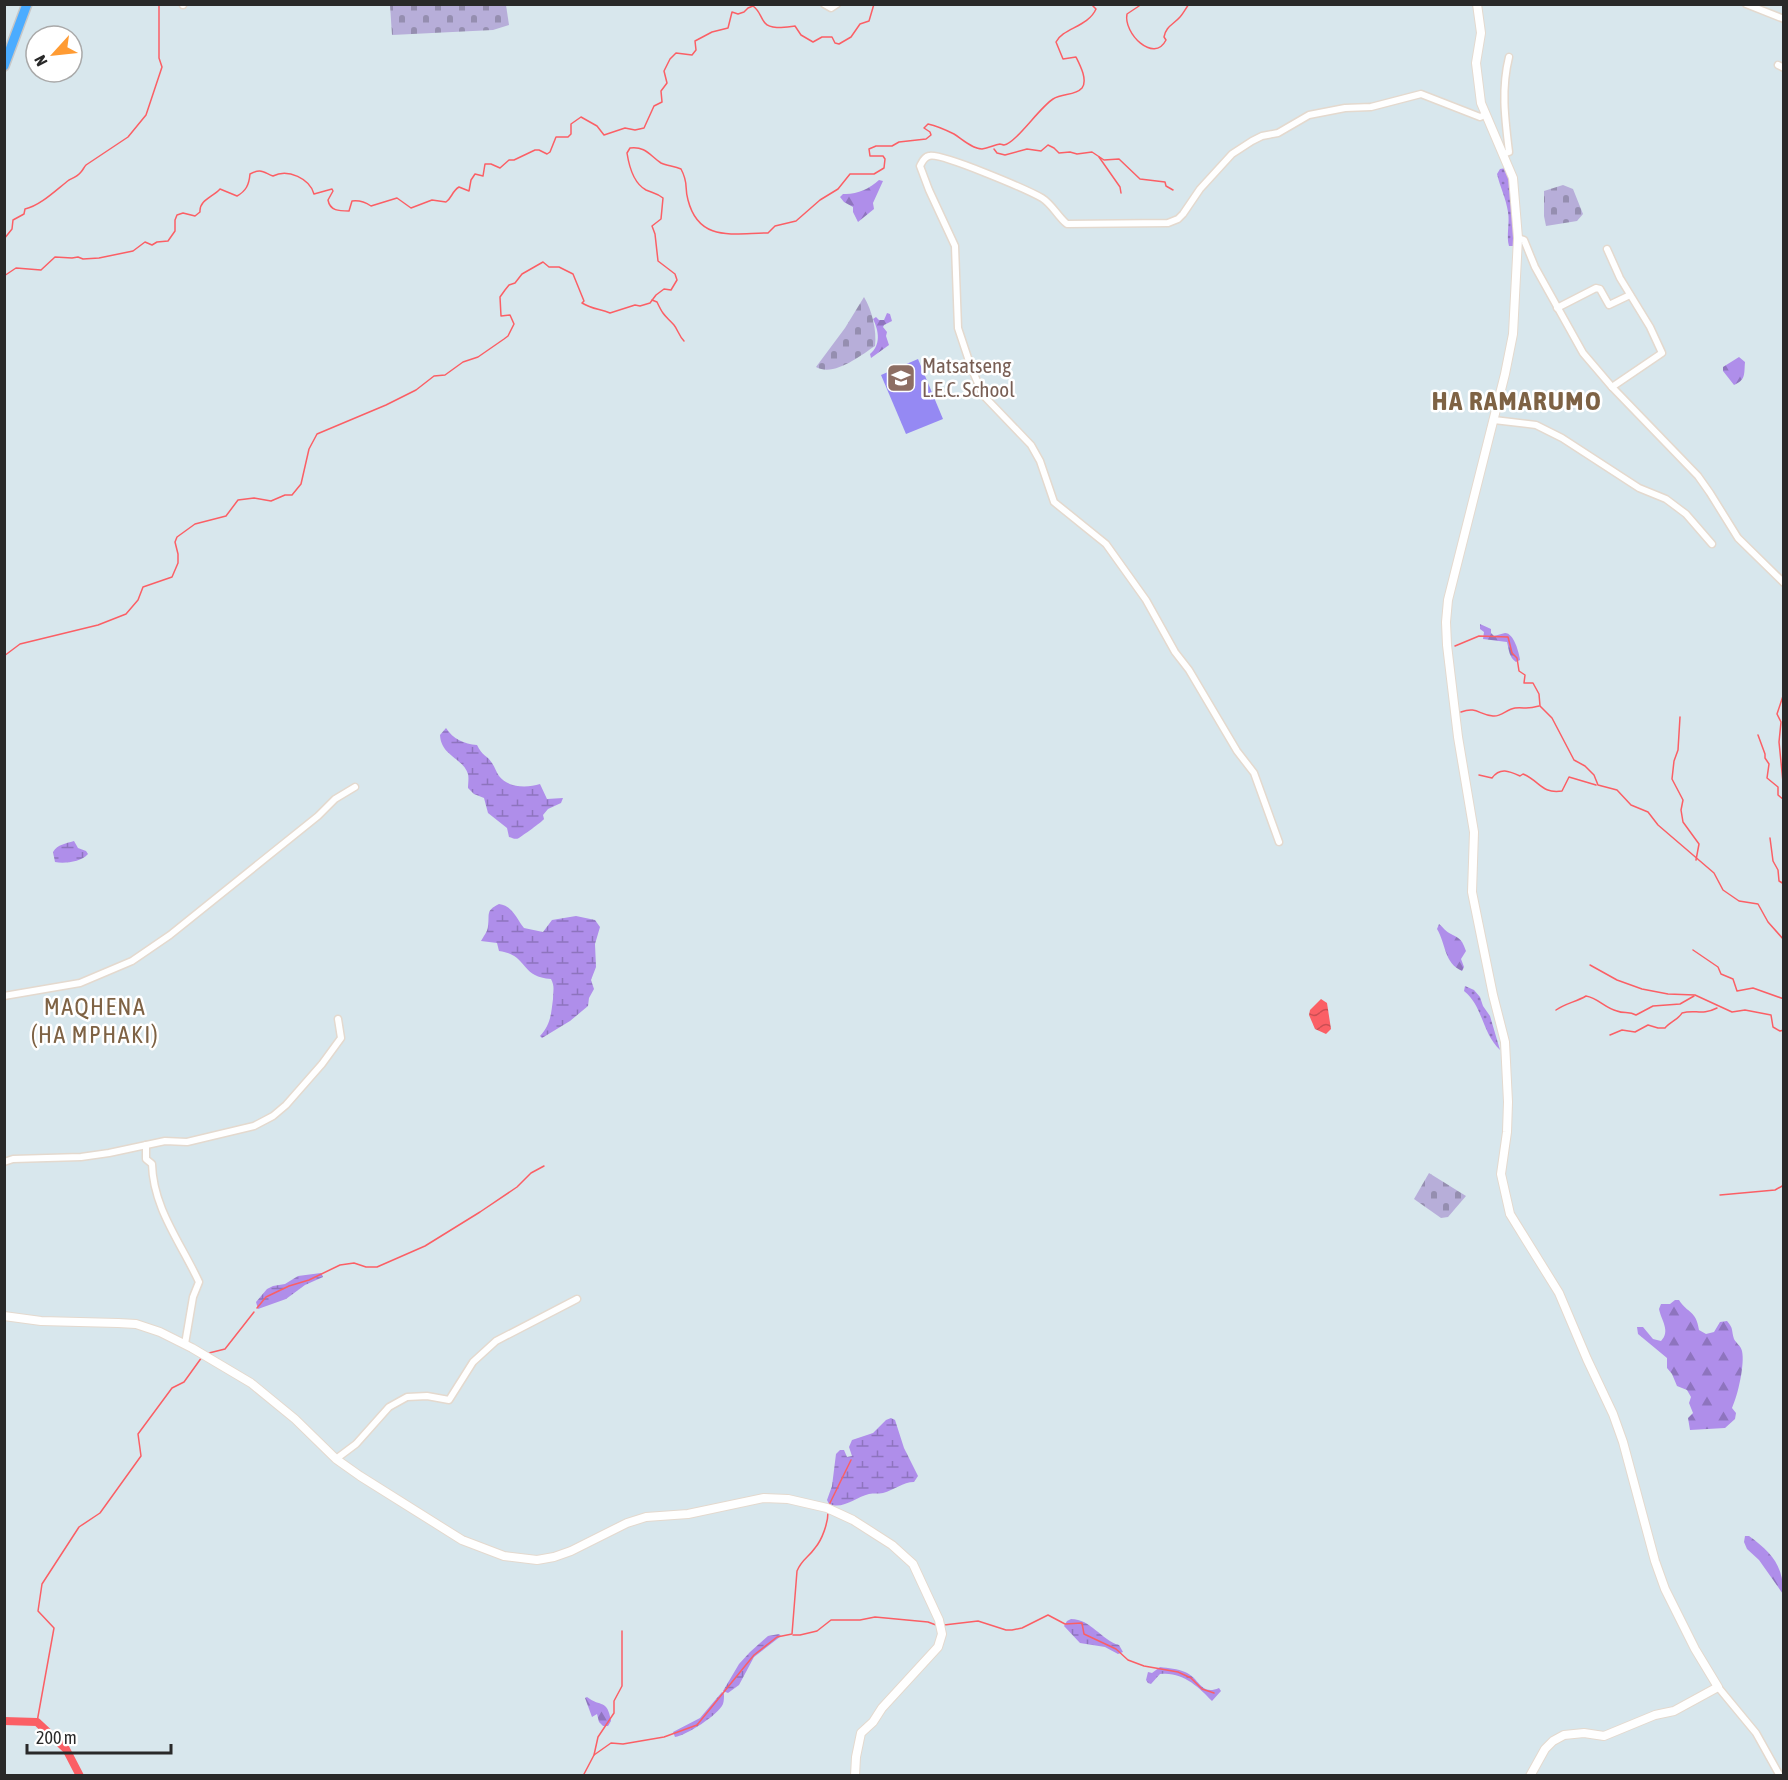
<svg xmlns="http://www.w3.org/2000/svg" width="1788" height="1780" font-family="'Asap Condensed',sans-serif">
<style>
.grass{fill:url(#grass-dots)}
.forest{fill:url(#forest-firs)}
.wetland{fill:url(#wetland-marsh)}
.cemetery{fill:url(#cemetery-stones)}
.pitch{fill:#9589f3}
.water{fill:url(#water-waves)}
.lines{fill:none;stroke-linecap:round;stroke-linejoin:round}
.stream{stroke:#fb5f65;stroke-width:1.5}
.river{stroke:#fb5f65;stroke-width:8}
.minor-casing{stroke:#e4d9ce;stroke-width:9}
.tertiary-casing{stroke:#e4d9ce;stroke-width:10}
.primary-casing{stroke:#c7c7c7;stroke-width:12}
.minor{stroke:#fff;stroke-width:6}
.tertiary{stroke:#fff;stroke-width:8}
.primary{stroke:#4bacff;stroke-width:9}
.labels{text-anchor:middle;stroke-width:5;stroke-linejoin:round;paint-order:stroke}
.education-label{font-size:21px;fill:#785e54;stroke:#fff;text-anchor:start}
.quarter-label{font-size:24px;letter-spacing:1.5px;fill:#7e6244;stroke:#fff}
.district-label{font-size:27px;font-weight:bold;letter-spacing:1.5px;fill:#7e6244;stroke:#fff}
</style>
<defs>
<pattern id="grass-dots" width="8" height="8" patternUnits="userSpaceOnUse" patternTransform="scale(1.5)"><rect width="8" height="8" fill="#af8eea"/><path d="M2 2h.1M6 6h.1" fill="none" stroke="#8e74be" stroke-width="1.8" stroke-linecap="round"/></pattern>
<pattern id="forest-firs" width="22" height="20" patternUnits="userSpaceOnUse" patternTransform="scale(1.5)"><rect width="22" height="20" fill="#af8eea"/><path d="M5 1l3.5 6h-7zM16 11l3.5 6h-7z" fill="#8e74be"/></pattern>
<pattern id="wetland-marsh" width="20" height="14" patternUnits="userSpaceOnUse" patternTransform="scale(1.5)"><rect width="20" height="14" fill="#af8eea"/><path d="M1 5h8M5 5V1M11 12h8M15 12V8" fill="none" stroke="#8e74be"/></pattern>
<pattern id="cemetery-stones" width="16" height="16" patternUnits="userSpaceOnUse" patternTransform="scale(1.5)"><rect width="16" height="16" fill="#b7aed9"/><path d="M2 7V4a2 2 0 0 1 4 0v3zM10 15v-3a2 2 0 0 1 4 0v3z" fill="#958eb0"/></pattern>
<pattern id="water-waves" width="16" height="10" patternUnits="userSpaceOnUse" patternTransform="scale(1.5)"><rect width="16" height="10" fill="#fb5f65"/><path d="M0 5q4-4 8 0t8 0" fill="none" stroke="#cb4e53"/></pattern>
</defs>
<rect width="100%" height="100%" fill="#d8e7ed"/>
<g class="grass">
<path d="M1506 168 1511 176 1515 246H1509C1506 236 1510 223 1508 212 1506 198 1500 187 1497 174L1500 169Z"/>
<path d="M1465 986 1474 990 1480 997 1483 1006 1490 1016 1500 1050C1482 1033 1483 1006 1464 991Z"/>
</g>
<g class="forest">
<path d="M879 180 883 181 873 203 874 209 858 222 853 212V207L844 202 840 197 843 194C856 195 869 189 879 180Z"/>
<path d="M887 313 890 314 892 321 884 325 883 327 887 332 886 336 889 345 871 358 870 354C881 345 879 331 873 319L876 317 879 320H884Z"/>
<path d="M1739 357 1745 362C1744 374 1746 380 1734 385L1723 371V367Z"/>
<path d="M1480 624 1491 629V633L1494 636C1498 635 1501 634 1505 633 1514 633 1519 653 1520 660L1516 662C1509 657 1509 650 1507 642L1483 639 1484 632 1480 629Z"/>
<path d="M1439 924C1443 927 1446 932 1451 934 1461 939 1462 940 1466 951L1461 959 1464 967 1462 971C1444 963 1446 944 1437 929Z"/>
<path d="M1675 1300H1679C1688 1314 1696 1310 1699 1330L1706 1334 1714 1332 1720 1322 1727 1321C1734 1329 1731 1330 1734 1339 1736 1343 1741 1346 1742 1351 1745 1364 1738 1395 1732 1408L1736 1413 1735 1419 1725 1428 1690 1430 1688 1418 1693 1413 1689 1403 1691 1397 1687 1390 1677 1386 1672 1374 1667 1368V1358L1638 1334 1637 1327H1643L1653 1339 1661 1341C1671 1331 1661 1320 1659 1309L1661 1304H1670Z"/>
<path d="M1745 1536H1749C1771 1552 1784 1566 1783 1594L1759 1560 1747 1549 1744 1542Z"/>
<path d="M587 1697C601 1708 607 1698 611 1721L608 1726H603L599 1722 597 1714 592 1717 585 1698Z"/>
</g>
<g class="wetland">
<path d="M446 728C453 739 464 744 477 745 482 756 487 755 492 763 495 767 496 772 499 776 508 788 527 788 540 784L547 799 563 798 561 803 548 809 543 815 544 819C542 822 522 836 519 838 515 840 513 838 509 837L507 828 488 813 484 798 474 794 468 788C468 784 469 778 468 774 463 758 441 756 440 735Z"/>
<path d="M74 841 78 848 86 851 88 854C81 862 64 864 55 862L53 852C58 844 65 844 74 841Z"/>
<path d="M499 904C513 906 516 918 524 928L543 932 552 920 576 916 595 920 600 927 595 944 596 967 591 980 594 989 589 998 588 1006 570 1021 542 1038 540 1036C551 1024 551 1014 553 999 553 990 555 987 551 979 519 977 529 955 499 951L497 943 481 941C483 937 488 931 488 926 490 914 485 911 499 904Z"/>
<path d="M321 1273 323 1277 305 1285 286 1299 258 1309 256 1302 267 1289 273 1286 285 1284 298 1276Z"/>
<path d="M891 1418 895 1420 904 1448 918 1476 914 1482C903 1482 894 1490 883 1493 878 1494 874 1493 869 1494 856 1497 843 1510 829 1504L827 1500 832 1486 836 1454 840 1450H844L847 1457 852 1456 849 1447 852 1440 873 1433 886 1420Z"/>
<path d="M1071 1619C1091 1619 1101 1640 1119 1645L1123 1652 1118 1654 1105 1647 1080 1643 1064 1626 1067 1621Z"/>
<path d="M779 1634 781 1636 754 1657 739 1685 728 1693 723 1691 739 1664 750 1652 768 1636Z"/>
<path d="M1160 1667C1168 1668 1178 1669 1185 1672 1200 1678 1200 1696 1219 1688L1221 1691 1212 1701C1199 1687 1182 1671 1160 1674L1151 1684 1148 1683 1146 1680 1148 1672 1152 1673Z"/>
<path d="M722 1692 724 1694C724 1697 724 1701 723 1704 718 1715 687 1735 675 1737L673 1732 700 1718Z"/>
</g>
<g class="cemetery">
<path d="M390 5H506L509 25 493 30 392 35Z"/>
<path d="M1563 185 1573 189 1583 214 1577 221 1546 226 1544 216V191Z"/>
<path d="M864 297C872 310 877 331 875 346 860 356 834 377 816 367L845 328Z"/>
<path d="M1429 1173 1466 1196 1448 1217 1441 1218 1414 1199Z"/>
</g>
<path class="pitch" d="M918 359 943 419 906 434 881 375Z"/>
<path class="water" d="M1321 999 1327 1003 1331 1029 1326 1034 1315 1029 1309 1015 1310 1010Z"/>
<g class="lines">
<g class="stream">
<path d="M1142 4 1127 14C1123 33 1154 64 1166 40L1164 37C1166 26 1173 25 1180 17 1183 14 1186 8 1189 4"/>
<path d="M994 149 997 153 1005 155 1027 149 1041 151 1048 145 1054 148 1059 153 1070 152 1077 154 1092 152 1104 160 1119 159 1140 179 1165 182 1166 186 1173 190"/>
<path d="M1099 157 1120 187 1121 193"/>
<path d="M4 239 12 229 13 220 24 214 25 209C40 206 56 190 69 180 73 178 78 176 81 172 83 170 84 167 86 165L128 137 146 115 162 67 159 58V4"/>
<path d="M4 276 16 268 41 270 55 257 72 258 78 257 83 259 99 258 133 251 145 242 152 245 157 242 168 241 175 231V220L177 215 183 213 195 216 200 212C199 200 213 197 220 189L237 196C246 191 249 185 250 174 261 168 263 172 273 176 288 168 310 179 314 194L332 189 333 191 328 200C330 211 339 211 349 211L352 201C359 200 365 202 371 206L397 198 411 208 432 200 446 202C452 198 452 191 459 187L469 191 471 180 475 174 483 176 485 164H491L500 168 509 160H514L535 150H539L547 154 550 152 556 137H568L571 134V124L581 117 597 126 604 135 625 128 635 130 644 128 654 106 662 102 661 91 667 83 664 71 670 59 676 53 692 55 696 50 695 41 712 32 728 28 732 12 738 14 744 12 748 8 753 6C760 11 760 17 765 23 771 30 786 27 795 26L801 35 813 42 822 37H832L835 43 839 44 851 37 860 24 869 21 874 4"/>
<path d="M652 300 657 302C664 317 665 315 674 325 678 330 679 336 684 341"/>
<path d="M1455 646 1479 636 1508 637 1512 653 1517 658 1519 671 1525 675 1524 683H1533L1539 694 1540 706 1552 718 1574 760 1585 766 1594 775 1598 785 1617 790 1631 805 1648 812 1658 825 1714 873 1723 890 1739 901 1758 904 1768 922 1784 940"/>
<path d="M4 656 20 644 98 625 126 614 138 600 143 587 172 577 178 563V554L175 542 177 537 195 524 226 516 238 500 254 498 271 501 285 495H292L301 484 309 449 317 434 386 405 416 390 434 376 445 375 463 362 478 357 504 339 508 336 514 324 510 315 501 316 500 297 505 290 509 285 515 283 522 274 543 262 549 267H559L573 274 584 301 582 303C592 309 600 309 610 313L635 305 640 306 650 303 656 295 664 289 671 290 677 280 675 274 658 261 655 234 652 226 661 219 663 198C657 193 653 193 646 190 633 183 629 166 627 153L630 148C646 146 650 156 661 163 667 166 674 166 681 169 689 184 684 186 688 200 699 243 734 233 768 233L775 226 796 221 820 200 838 189 850 174H874L884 168 885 159 883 156H870L869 149 876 146H892L899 142 926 139 931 135 930 132 924 128 928 124C937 126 946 130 954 134 962 139 972 149 982 149 989 148 994 145 1000 144 1001 144 1003 145 1004 145 1016 143 1039 108 1053 99 1063 93 1075 96 1082 88 1088 80 1080 65 1076 57L1063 59 1056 42C1063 28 1088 27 1096 9L1091 4"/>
<path d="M1784 693 1777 714 1781 722 1779 742 1784 792"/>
<path d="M1461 712C1477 706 1479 715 1493 716 1501 717 1507 709 1515 708 1526 707 1525 710 1539 706"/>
<path d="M1680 717 1678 750 1674 761 1672 779 1683 800 1681 810 1683 822 1699 844 1696 860"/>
<path d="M1758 735 1765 754V758L1769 764 1767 778 1778 787V795L1784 800"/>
<path d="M1479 775 1492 778C1500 767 1509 771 1520 776L1523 774C1540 781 1541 794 1562 791L1569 777 1596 785"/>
<path d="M1770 838 1773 861 1778 870 1779 881 1784 884"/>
<path d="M1783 903H1784"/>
<path d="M1693 950 1718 967 1721 974 1733 979 1737 991 1753 988 1784 999"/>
<path d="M1590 965 1617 980 1642 989 1668 994 1695 995 1732 1012 1745 1010 1771 1015 1773 1027 1780 1031 1784 1030"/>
<path d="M1556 1010C1566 1003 1576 1002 1586 996 1598 998 1605 1008 1617 1011 1624 1014 1629 1011 1636 1015L1653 1006 1680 1004 1694 996"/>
<path d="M1610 1035 1622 1030 1635 1032 1648 1025 1658 1028H1665C1670 1022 1679 1019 1682 1013 1696 1009 1701 1016 1717 1008"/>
<path d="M1720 1195 1775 1190 1784 1185"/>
<path d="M257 1308 266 1297 289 1286 309 1280 340 1265 354 1263 366 1267H377L425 1246 480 1212 517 1187 531 1173 544 1166"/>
<path d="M209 1353 225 1349 254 1312"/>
<path d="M829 1505 851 1460"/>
<path d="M944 1625 978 1621 1006 1630H1012L1022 1628 1048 1615 1065 1624 1082 1623 1084 1634 1116 1649 1128 1660 1144 1666 1178 1672 1191 1678 1202 1689 1214 1693"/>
<path d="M793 1635H800L817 1631 831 1620H860L875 1617 928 1622 936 1625"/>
<path d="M37 1722 54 1628 38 1611 42 1584 79 1527 100 1513 141 1456 138 1434 172 1388 184 1382 202 1357"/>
<path d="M594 1755 611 1743 623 1744 664 1737 697 1725 754 1655 777 1637 792 1634 797 1571C802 1559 808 1558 815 1548 822 1540 828 1523 828 1512"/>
<path d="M583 1776 594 1755 598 1737 614 1713V1701L622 1686V1631"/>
</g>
<path class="river" d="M4 1721 37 1722 66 1749 80 1776"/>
<g class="minor-casing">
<g id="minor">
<path d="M824 4 831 8 837 4"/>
<path d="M1746 4 1784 19"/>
<path d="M183 5V4"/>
<path d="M1778 65 1784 68"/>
<path d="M1503 154 1509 152C1505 119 1501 89 1509 57"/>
<path d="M1518 238 1524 240 1535 267 1583 353 1612 387 1698 476 1710 493 1738 538 1784 583"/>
<path d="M1607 249 1620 278 1650 327 1662 353 1612 387"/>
<path d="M1557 308 1596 288 1600 289 1609 305 1630 295"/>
<path d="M1494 420 1536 425 1562 438 1639 488 1666 499 1686 514 1712 544"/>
<path d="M1279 842 1254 773 1237 751 1189 670 1175 652 1146 600 1106 544 1054 502 1040 461 1031 445 983 395 971 367 958 328 955 246 929 190 920 166C922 162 924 157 929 156 940 152 1028 190 1042 198 1052 204 1058 217 1067 224L1168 223 1178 219 1183 214 1200 189 1232 154 1252 141 1262 136 1278 133 1309 115 1345 108 1371 107 1421 94 1480 117 1485 115"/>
<path d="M4 996 80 983 132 961 170 935 318 816 335 799 355 787"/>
<path d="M146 1145V1159L152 1164C153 1208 181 1243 199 1282L193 1297 185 1344"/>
<path d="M4 1162 13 1159 81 1157 109 1153 165 1141 187 1142 254 1126 273 1116 286 1105 322 1064 341 1038 338 1019"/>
<path d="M336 1459 356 1444 389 1407 407 1397 427 1396 449 1400 473 1362 496 1341 577 1299"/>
<path d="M1718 1687 1756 1733 1780 1776"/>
</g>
</g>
<g class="tertiary-casing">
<g id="tertiary">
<path d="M1477 4 1481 33 1476 63 1481 103 1513 178 1518 238 1513 334 1505 374 1448 600 1446 622 1447 645 1458 737 1474 832 1472 892 1493 995 1505 1042 1508 1102 1507 1132 1501 1174 1510 1214 1559 1293 1587 1359 1613 1414 1623 1442 1655 1561 1665 1589 1695 1649 1718 1687 1674 1711 1655 1715 1604 1736 1584 1733 1564 1735 1553 1741 1545 1749 1530 1776"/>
<path d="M4 1316 41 1321 118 1323 136 1324 160 1332 192 1348 251 1383 295 1419 336 1459 360 1476 462 1540 504 1556 537 1560 554 1557 571 1551 627 1523 646 1517 688 1514 764 1498 788 1499 827 1508 853 1520 892 1545 913 1564 939 1620 942 1634 938 1647 882 1708 873 1722 861 1733 856 1757 855 1776"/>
</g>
</g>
<g class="primary-casing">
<path id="primary" d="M4 66 27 4"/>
</g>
<use href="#minor" class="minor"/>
<use href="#tertiary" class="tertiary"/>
<use href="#primary" class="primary"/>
</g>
<defs>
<g id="school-square" transform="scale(1.5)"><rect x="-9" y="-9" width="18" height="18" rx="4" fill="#8d6e63" stroke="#fff"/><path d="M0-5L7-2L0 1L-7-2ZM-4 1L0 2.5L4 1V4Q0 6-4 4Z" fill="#fff"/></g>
</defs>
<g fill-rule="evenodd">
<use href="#school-square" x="901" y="378"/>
</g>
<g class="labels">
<g class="education-label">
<text x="922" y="373">Matsatseng<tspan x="922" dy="24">L.E.C. School</tspan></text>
</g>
<g class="quarter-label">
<text x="95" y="1015">MAQHENA<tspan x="95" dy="28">(HA MPHAKI)</tspan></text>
</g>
<g class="district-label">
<text x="1517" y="410">HA RAMARUMO</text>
</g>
</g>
<rect width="1788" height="1780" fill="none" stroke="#292929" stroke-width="12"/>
<g transform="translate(54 54) rotate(243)"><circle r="28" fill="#ffffff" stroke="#a9a9a9" stroke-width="1.5"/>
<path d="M0-4.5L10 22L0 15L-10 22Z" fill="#ff9b33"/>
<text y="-9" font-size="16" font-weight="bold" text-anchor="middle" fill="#292929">N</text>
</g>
<path d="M27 1744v9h144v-9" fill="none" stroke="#292929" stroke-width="3"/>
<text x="36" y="1744" font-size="18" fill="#292929" stroke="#ffffff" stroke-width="4.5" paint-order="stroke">200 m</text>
</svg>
